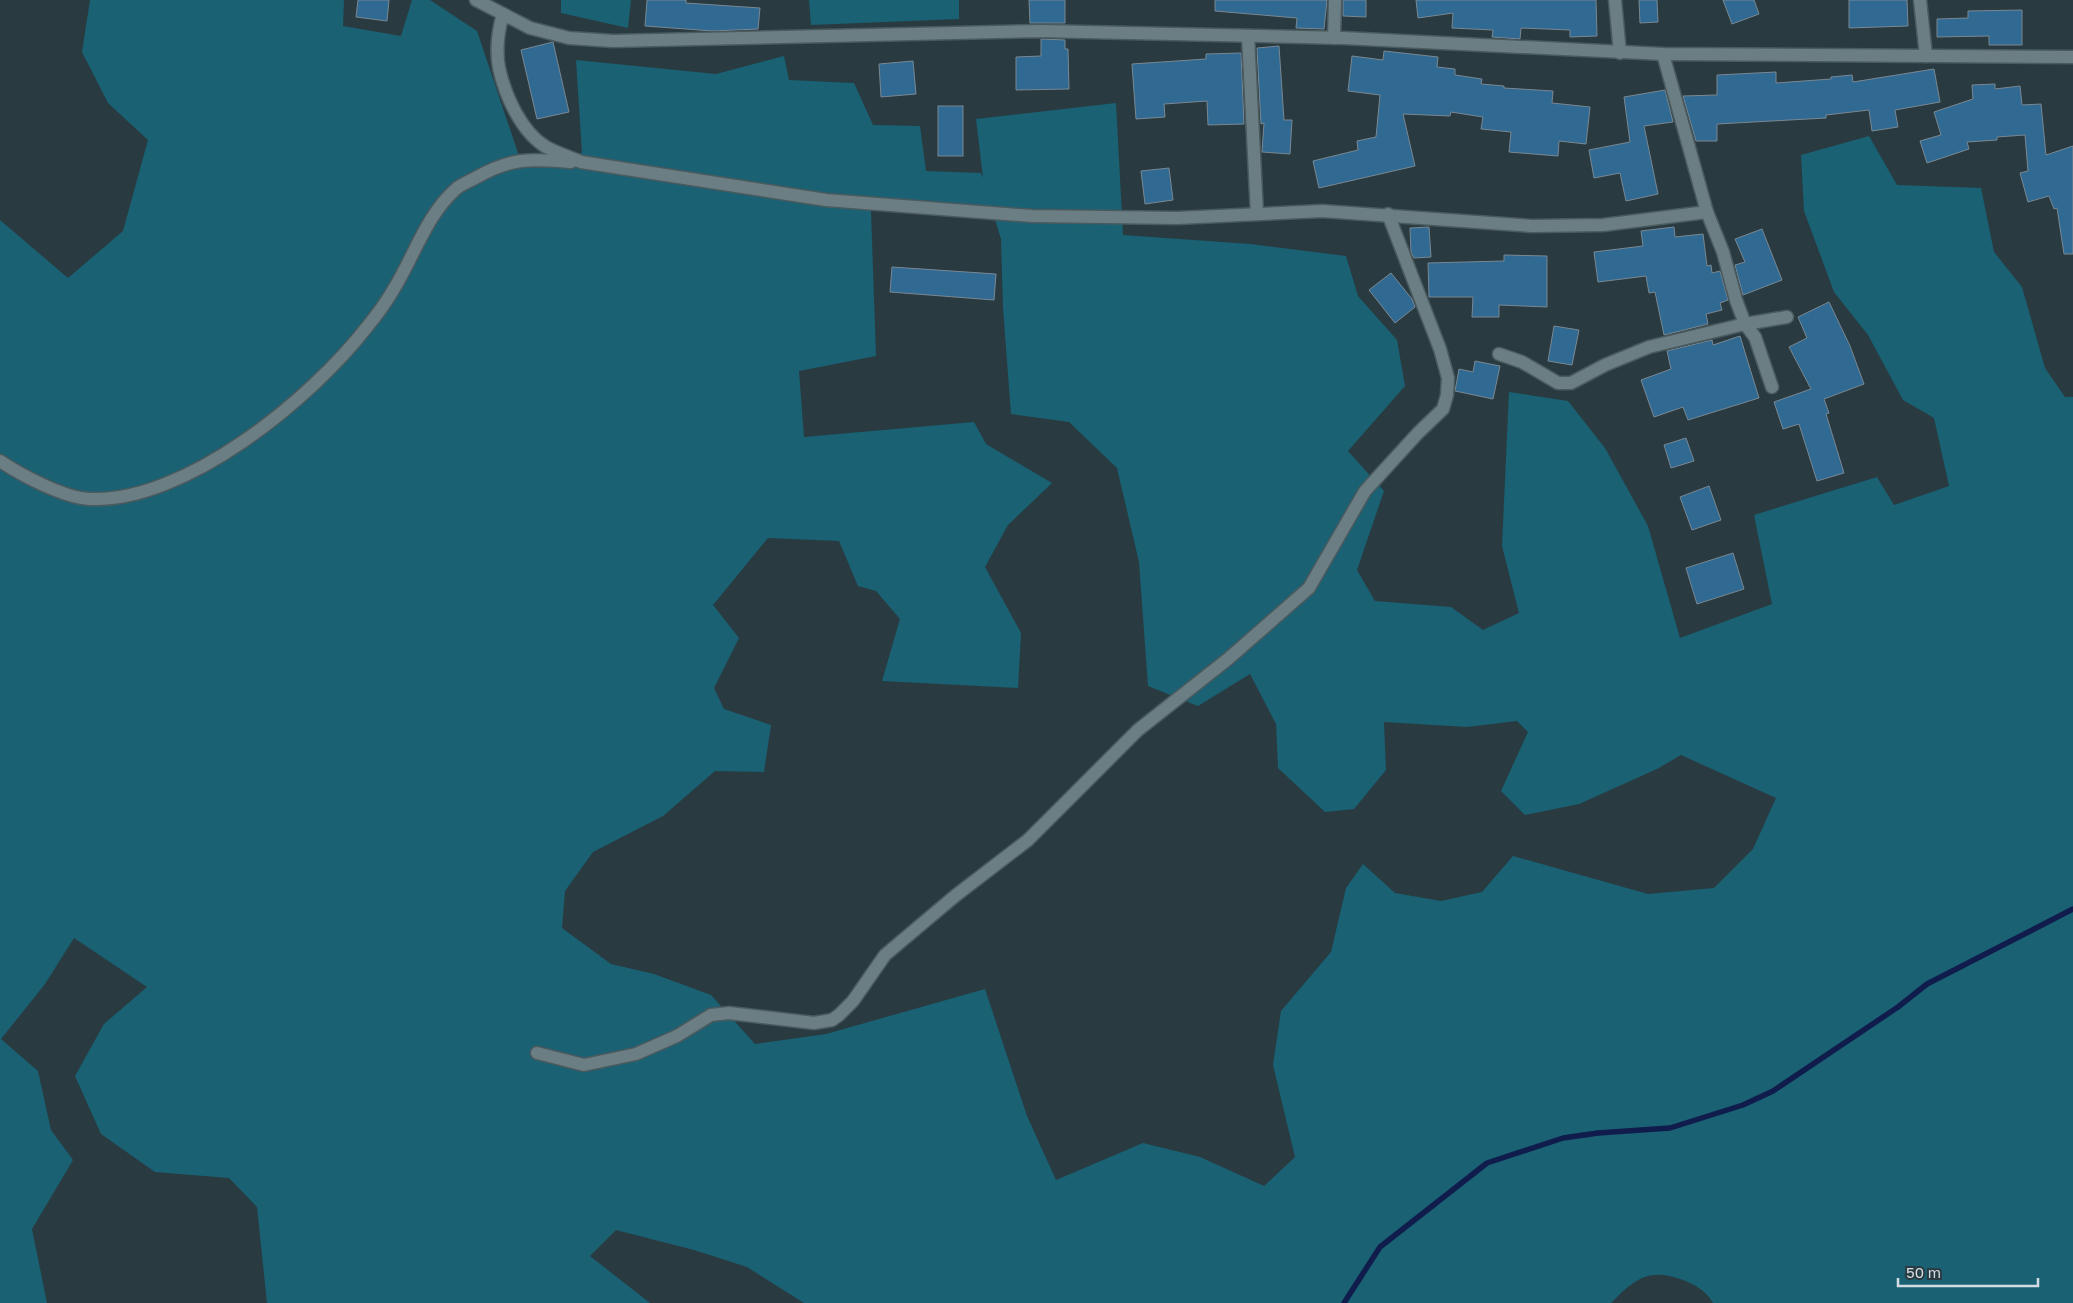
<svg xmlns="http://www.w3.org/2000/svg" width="2073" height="1303" font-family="'Golos Text',sans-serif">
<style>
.green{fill:#196173;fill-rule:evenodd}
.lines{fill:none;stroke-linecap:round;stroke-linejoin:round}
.stream{stroke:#101c4b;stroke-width:5.5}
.building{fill:#306992;stroke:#798893}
.minor-casing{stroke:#4a5a5e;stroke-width:15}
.tertiary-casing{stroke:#4a5a5e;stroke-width:15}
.minor{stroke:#6a7e84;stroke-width:12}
.tertiary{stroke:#6a7e84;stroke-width:12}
</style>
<rect width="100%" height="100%" fill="#293b40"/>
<g class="green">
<path d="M90 0H344L343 26 401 36 412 0H430L477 31 519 156 582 153 576 60 716 74 784 56 789 80 854 83 873 125 920 126 926 171 981 173 983 178 976 119 1116 103 1123 235 1250 244 1346 256 1358 296 1397 340 1405 386 1348 451 1384 491 1357 570 1375 601 1451 607 1483 630 1519 613 1502 546 1509 392 1568 401 1605 448 1648 526 1680 638 1772 604 1754 515 1877 477 1894 505 1949 486 1934 418 1903 400 1868 335 1834 292 1804 211 1801 155 1869 136 1897 185 1981 188 1994 252 2022 287 2045 368 2065 397H2073V1303H1713C1706 1291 1696 1285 1683 1280 1648 1267 1635 1279 1611 1303H804L747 1267 694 1250 616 1230 590 1256 650 1303H267L257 1207 229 1178 155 1172 101 1134 75 1076 104 1024 147 987 74 938 45 984 1 1039 38 1071 51 1130 73 1160 32 1229 47 1303H0V220L68 278 123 231 148 140 108 103 82 52ZM871 211 993 213 1001 239 1003 308 1011 414 1069 422 1117 468 1139 562 1148 686 1198 706 1250 674 1276 724 1278 768 1325 812 1354 809 1386 770 1384 722 1467 727 1517 721 1528 732 1501 791 1525 815 1579 804 1657 769 1681 755 1776 798 1753 849 1714 888 1648 894 1513 856 1482 892 1441 901 1395 893 1363 864 1346 888 1331 952 1281 1011 1273 1065 1295 1157 1264 1186 1200 1157 1143 1143 1056 1180 1027 1116 985 989 826 1034 755 1044 711 995 654 974 611 964 562 928 565 891 593 852 663 816 715 771 764 772 771 725 724 709 714 688 739 638 713 605 768 538 839 541 858 586 876 591 900 619 882 681 1018 688 1021 633 985 567 1008 525 1052 483 986 444 974 422 804 437 799 371 876 356Z"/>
<path d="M561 0H631L628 28 561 13Z"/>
<path d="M809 0H959V19L811 25Z"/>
</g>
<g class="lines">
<path class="stream" d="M1344 1303 1380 1247 1487 1163 1563 1138 1598 1133 1670 1128 1743 1105 1773 1091 1898 1007 1927 984 2073 909"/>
</g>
<g class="building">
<path d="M358 0H389L387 21 356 17Z"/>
<path d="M647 0H686V3L760 8 758 29 713 31 645 26Z"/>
<path d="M1029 0H1065V23H1030Z"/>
<path d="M1215 0H1327L1324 29 1296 28 1297 18 1215 11Z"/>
<path d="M1343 0H1366V17L1343 16Z"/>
<path d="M1416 0H1596L1597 36 1570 37V30L1521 28 1520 39 1492 37 1493 30 1452 28 1453 13 1418 18Z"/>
<path d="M1639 0H1657L1658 22 1640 23Z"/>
<path d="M1723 0H1754L1759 14 1732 24Z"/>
<path d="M1849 0H1907L1908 26 1849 28Z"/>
<path d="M2022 10V45H1989V36L1937 37V19L1968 18V11Z"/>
<path d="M1041 39 1065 40V49H1068L1069 89 1016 90V57L1041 56Z"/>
<path d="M553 42 569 112 537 119 521 50Z"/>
<path d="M1279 46 1284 120H1292L1290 154 1262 152 1264 123 1261 124 1257 48Z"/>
<path d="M1384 51 1438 57 1437 67 1455 69V75L1482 79 1481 84 1504 86V88L1553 91 1552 103 1590 107 1586 144 1559 141 1558 156 1509 152 1511 132 1481 129 1483 117 1451 112 1450 116 1403 114 1415 166 1319 188 1313 161 1358 150 1357 141 1376 137 1380 95 1348 91 1352 56 1383 60Z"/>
<path d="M1241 53 1244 124 1208 125 1207 101 1164 104 1165 117 1136 119 1132 64 1206 59V54Z"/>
<path d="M913 61 916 94 881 97 879 64Z"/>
<path d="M1934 69 1940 102 1895 110 1898 127 1872 131 1869 110 1826 115V118L1717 124V141H1696L1683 96 1717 95V75L1776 72V83L1831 79V77L1852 75 1853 82Z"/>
<path d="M1995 84V89L2020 86 2022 105 2041 104 2046 155 2073 146V254H2064L2057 208 2054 209 2049 196 2028 202 2020 173 2028 171 2025 135 1997 137V140L1967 142 1969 149 1927 163 1920 141 1941 135 1934 112 1973 99 1972 85Z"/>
<path d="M1665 90 1673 122 1644 126 1658 194 1626 201 1620 173 1594 178 1589 150 1630 142 1624 97Z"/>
<rect x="938" y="106" width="25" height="50"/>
<path d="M1169 168 1173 200 1145 204 1141 171Z"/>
<path d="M1429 227 1431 257 1414 258 1411 252 1410 228Z"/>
<path d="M1674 227 1675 237 1703 234 1707 266 1711 265 1712 273 1720 271 1728 300 1720 303 1722 310 1706 314 1708 324 1664 335 1655 292 1649 293 1646 276 1598 282 1594 252 1643 246 1641 231Z"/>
<path d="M1762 229 1782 280 1743 295 1735 265 1745 262 1735 239Z"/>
<path d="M1504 255 1547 256V307L1499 305V317H1472L1473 297H1429L1428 263 1504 261Z"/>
<path d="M892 267 996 274 994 300 890 292Z"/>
<path d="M1391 273 1412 299 1415 307 1395 323 1369 290Z"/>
<path d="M1829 302 1850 346 1864 384 1824 399 1829 413 1826 414 1844 473 1817 481 1799 424 1783 429 1774 402 1811 389 1789 347 1807 338 1798 317Z"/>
<path d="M1554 326 1579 330 1572 365 1548 361Z"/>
<path d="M1740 336 1759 398 1688 420 1683 407 1654 417 1641 380 1671 369 1667 351 1712 340 1713 345Z"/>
<path d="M1475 361 1500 366 1493 399 1455 391 1459 369 1473 372Z"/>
<path d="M1686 438 1694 461 1671 468 1664 445Z"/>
<path d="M1709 486 1721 520 1692 530 1680 497Z"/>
<path d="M1733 553 1744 589 1697 604 1686 568Z"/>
</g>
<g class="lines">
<g class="minor-casing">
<g id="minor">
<path d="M1615 0 1620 53"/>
<path d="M1920 0 1926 56"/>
<path d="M503 14C498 31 496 51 499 68 505 95 521 132 546 147 557 153 570 157 581 162L826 200 1032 216 1177 218 1322 211 1532 226 1603 225 1707 212"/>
<path d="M1248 36 1257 214"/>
<path d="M1334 38 1335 0"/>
<path d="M1663 54 1707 212 1723 252 1736 300 1745 324 1755 337 1772 387"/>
<path d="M1499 354 1522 362 1558 383H1571L1605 365 1649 347 1745 324 1787 317"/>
<path d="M0 461C21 475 64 498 90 499 185 503 311 399 367 327 377 315 387 301 395 287 415 254 427 214 457 188 462 184 470 181 477 177 513 157 531 159 571 162"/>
<path d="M537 1053 584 1065 636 1054 677 1036 711 1015 729 1013 814 1023 832 1020 839 1015 853 1001 885 955 955 896 1028 840 1138 730 1228 659 1309 588 1365 491 1418 433 1443 409 1447 395 1448 378 1440 349 1388 214"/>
</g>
</g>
<g class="tertiary-casing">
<path id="tertiary" d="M476 0 530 28 569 38 613 41 1041 31 1343 38 1663 54 2073 57"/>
</g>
<use href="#minor" class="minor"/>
<use href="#tertiary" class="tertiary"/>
</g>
<path d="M1898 1278v8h140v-8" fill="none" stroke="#d3dde1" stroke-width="2.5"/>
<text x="1906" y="1278" font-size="15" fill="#d3dde1" stroke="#293b40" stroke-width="4" paint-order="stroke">50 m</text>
</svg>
